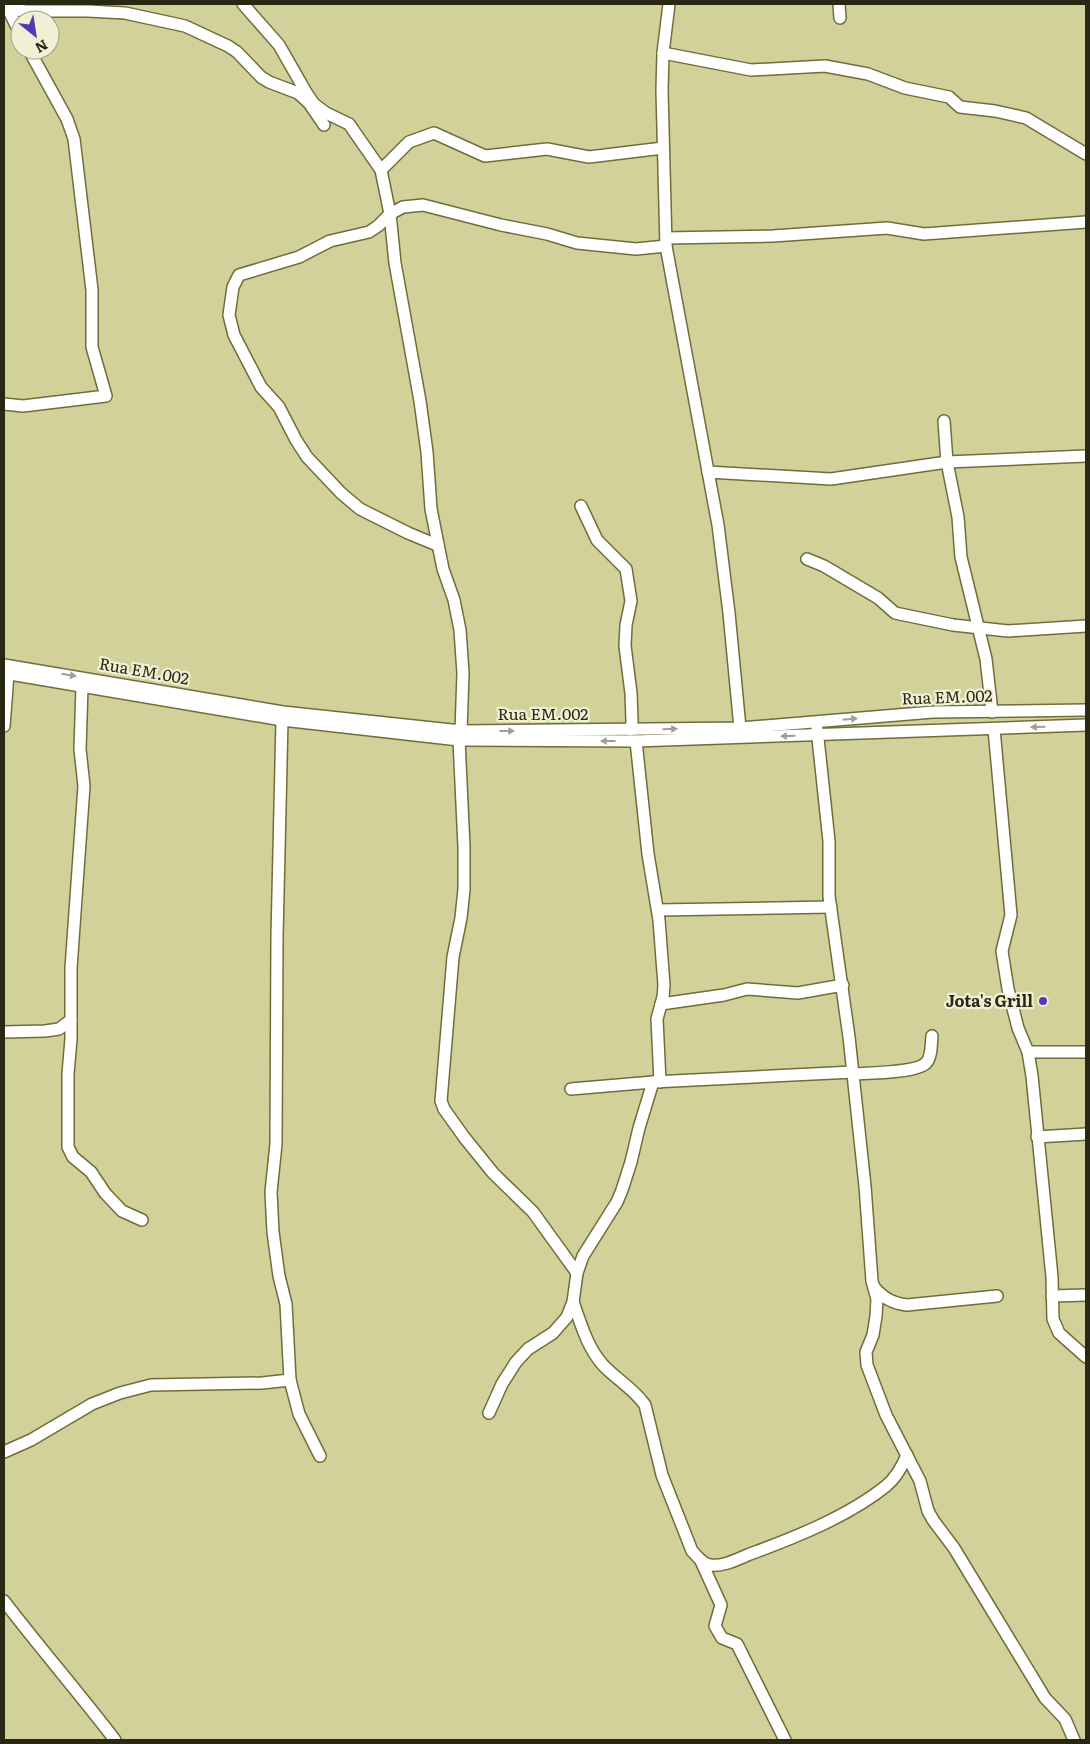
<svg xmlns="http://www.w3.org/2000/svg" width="1090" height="1744" font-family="Literata,serif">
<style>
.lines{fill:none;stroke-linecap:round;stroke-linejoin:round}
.minor-casing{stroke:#6f6d3a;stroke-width:14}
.minor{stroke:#fff;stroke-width:11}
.oneway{fill:#9f9e94}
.poi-dot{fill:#543ab2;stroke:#f0f0d5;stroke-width:2}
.labels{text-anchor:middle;stroke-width:4.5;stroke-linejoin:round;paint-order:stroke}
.street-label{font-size:16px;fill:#292812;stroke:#f0f0d5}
.poi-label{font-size:16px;font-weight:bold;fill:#292812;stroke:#f0f0d5;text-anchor:end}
</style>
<rect width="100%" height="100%" fill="#d2d19a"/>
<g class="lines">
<g class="minor-casing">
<g id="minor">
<path d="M243 4 279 45 307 94 314 104 326 113 349 124 381 170 390 214 395 263 420 401 427 452 431 509 443 569 454 600 460 630 463 673 461 731 459 740 464 847V889L461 918 453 957 441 1101 444 1109 464 1137 493 1173 533 1212 577 1273"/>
<path d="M669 4 663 53 662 90 666 246 718 525 729 613 740 728"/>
<path d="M839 4 840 18"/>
<path d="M6 5 20 33"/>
<path d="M7 9 26 11H88L125 13 185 26 228 46 237 52 261 77 269 82 298 93 309 103 324 125"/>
<path d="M663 53 751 70 825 66 868 74 905 88 949 97 960 107 995 111 1026 118 1086 154"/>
<path d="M381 170 409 142 434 133 485 156 547 149 589 157 663 148"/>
<path d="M666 238 773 236 887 228 924 234 1086 222"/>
<path d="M4 404 23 406 106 396 92 347V290L74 139 67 119 29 50"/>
<path d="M944 421 947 462 958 517 961 557 986 659 992 712"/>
<path d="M708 472 831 479 947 462 1086 456"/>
<path d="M581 506 597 540 626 569 631 601 626 625 625 646 631 693 632 721 631 730"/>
<path d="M437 545 408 533 360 509 341 493 307 457 296 440 279 407 261 387 234 335 229 315 233 287 239 275 299 257 330 241 369 232 378 226 390 214 403 207 423 205 501 225 547 234 577 243 636 249 666 246"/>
<path d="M807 559 824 566 878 598 895 613 953 625 1008 631 1086 626"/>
<path d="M4 665 283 712 461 731 740 728 933 712 1086 710"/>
<path d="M4 673 282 720 459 740 636 741 1086 725"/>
<path d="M82 687 80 749 84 786 71 968V1039L68 1074V1147L73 1157 91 1172 105 1193 122 1211 142 1220"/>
<path d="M4 726 8 674"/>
<path d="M817 729 829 841V896L849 1037 865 1186 872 1281 877 1299 876 1316 873 1335 866 1352 867 1365 886 1415 920 1481 928 1511 933 1520 954 1548 1045 1698 1065 1719 1074 1740"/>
<path d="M994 729 1011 915 1002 951 1008 989 1018 1028 1028 1052 1032 1076 1052 1277 1053 1319 1059 1333 1086 1357"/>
<path d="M636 741 648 854 659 920 664 985 663 997 657 1019 660 1082"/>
<path d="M658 910 831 907"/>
<path d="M661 1004 724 995 747 989 798 993 843 985"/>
<path d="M4 1032 45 1031 59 1029 71 1020"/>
<path d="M1028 1052H1086"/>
<path d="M853 1074C869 1073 916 1073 926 1063 932 1057 931 1044 932 1036"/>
<path d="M571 1089 653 1082 853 1072"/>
<path d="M1037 1137 1086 1134"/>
<path d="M874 1287C883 1298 892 1303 907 1305L997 1296"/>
<path d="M1052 1296 1086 1295"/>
<path d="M573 1302C581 1324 587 1347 603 1365 616 1379 634 1389 645 1405L662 1475 692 1551C697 1556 702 1564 710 1565 723 1567 738 1559 750 1554 794 1538 849 1516 886 1486 896 1478 902 1467 907 1455"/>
<path d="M290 1380 299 1414 320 1456"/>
<path d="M489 1413 502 1384 516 1362 528 1349 553 1333 567 1317 573 1302 577 1273 583 1256 617 1202 622 1190 631 1162 639 1128 653 1082"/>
<path d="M4 1452 31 1440 92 1404 120 1393 151 1385 262 1383 290 1380 286 1304 279 1276 273 1232 271 1192 276 1144 277 937 282 720"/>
<path d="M701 1561 721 1605 715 1626 722 1638 737 1644 785 1740"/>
<path d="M4 1601C40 1648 79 1693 115 1740"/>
</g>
</g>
<use href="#minor" class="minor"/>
</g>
<defs><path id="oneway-solid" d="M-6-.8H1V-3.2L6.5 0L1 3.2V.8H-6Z" transform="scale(1.25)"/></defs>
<g class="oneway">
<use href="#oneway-solid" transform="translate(69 675) rotate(9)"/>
<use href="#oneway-solid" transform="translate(850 719) rotate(-5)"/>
<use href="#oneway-solid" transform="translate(1038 727) rotate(178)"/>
<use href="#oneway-solid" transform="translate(670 729) rotate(-1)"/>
<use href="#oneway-solid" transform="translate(507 731)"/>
<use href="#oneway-solid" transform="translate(788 736) rotate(178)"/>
<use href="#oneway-solid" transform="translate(608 741) rotate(-180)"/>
</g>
<circle class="poi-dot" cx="1043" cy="1001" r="5"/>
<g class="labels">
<g class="street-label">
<text transform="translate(144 671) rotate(10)" y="6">Rua EM.002</text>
<text transform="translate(947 697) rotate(-2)" y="6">Rua EM.002</text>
<text x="543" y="720">Rua EM.002</text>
</g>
<g class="poi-label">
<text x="1033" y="1007">Jota's Grill</text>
</g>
</g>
<rect width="1090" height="1744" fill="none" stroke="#292812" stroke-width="10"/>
<g transform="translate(35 35) rotate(150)"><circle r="24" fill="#f0f0d5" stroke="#a0a087"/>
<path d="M0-4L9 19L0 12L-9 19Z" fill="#543ab2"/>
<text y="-8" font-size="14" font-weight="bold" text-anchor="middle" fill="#292812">N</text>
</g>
</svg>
